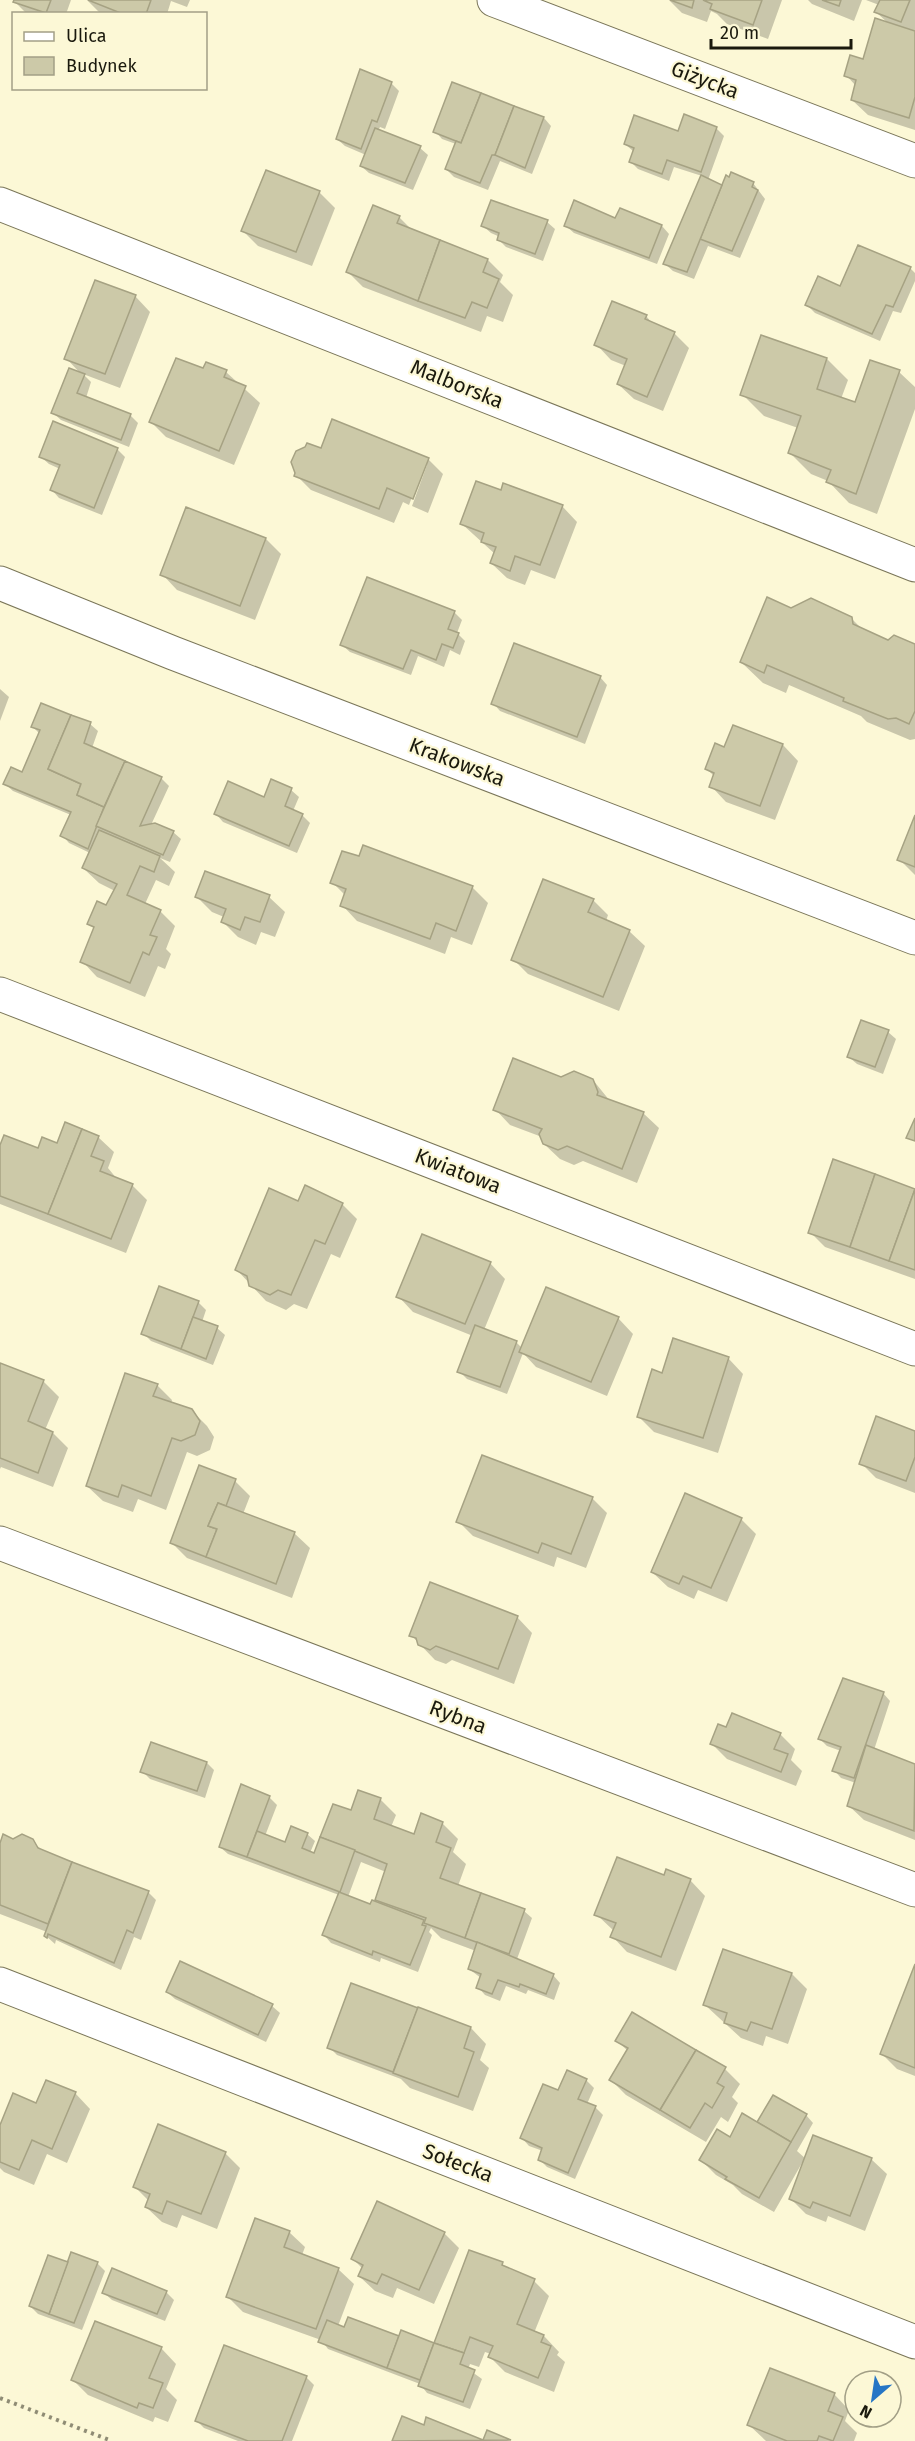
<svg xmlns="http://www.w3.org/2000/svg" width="915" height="2441" font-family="'Fira Sans',sans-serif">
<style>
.shadow{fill:#0003;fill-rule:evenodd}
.building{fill:#ccc9a8;stroke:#a6a283;stroke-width:1.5}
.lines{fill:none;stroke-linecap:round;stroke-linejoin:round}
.street-casing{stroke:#7a7659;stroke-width:35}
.path{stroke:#8f8c75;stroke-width:4;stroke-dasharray:3 4.5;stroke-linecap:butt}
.street{stroke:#fff;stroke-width:33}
.labels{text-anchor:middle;stroke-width:4.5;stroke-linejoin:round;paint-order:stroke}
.street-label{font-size:21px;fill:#1a190d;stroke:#fcf8d6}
</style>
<rect width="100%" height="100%" fill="#fcf8d6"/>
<g class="shadow">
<path d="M16 0H71L66 14H27L15 2Z"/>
<path d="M87 0H190L187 7 171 1 167 14H101Z"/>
<path d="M669 0H782L768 39 727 24 717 14 711 11 707 22 682 13Z"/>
<path d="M808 0H862L854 21 812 4Z"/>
<path d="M866 0H915V130L868 115 852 100 856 86 846 75 864 61 889 24 876 12 879 5Z"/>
<path d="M391 83 399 91 385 129 380 127 378 131 420 148 428 155 413 190 369 173 361 166 366 155 345 146 337 139Z"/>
<path d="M453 84 544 118 551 126 532 174 500 161 488 190 454 177 446 169 456 144 442 139 435 131Z"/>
<path d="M716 128 724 136 708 180 723 187 753 183 765 199 740 258 708 246 694 279 673 271 665 264 702 176 674 167 669 181 638 169 631 162 633 151 625 144 679 132Z"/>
<path d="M267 172 320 193 335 208 312 266 258 246 243 231Z"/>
<path d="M374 207 399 217 413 231 488 260 503 275 500 282 513 295 503 322 487 316 481 332 363 287 348 272Z"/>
<path d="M620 210 662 226 669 234 657 264 574 233 566 226 616 220Z"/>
<path d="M547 222 555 229 543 261 506 247 499 240 500 237 491 233 483 226Z"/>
<path d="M910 268 915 273V281L901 313 893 311 880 341 815 313 807 305Z"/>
<path d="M135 296 150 312 120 388 83 374 91 382 86 398 130 415 138 423 129 447 61 420 53 413 81 374 66 358Z"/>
<path d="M646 316 653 324 674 333 689 348 663 411 634 399 618 384 626 366 611 360 596 344Z"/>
<path d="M827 359 848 380 841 399 856 404 899 372 915 387V409L877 514 849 503 828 481 811 474 790 453 798 428 764 416 742 394Z"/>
<path d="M203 370 226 372 260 403 234 465 166 437 151 422Z"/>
<path d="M117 449 125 457 102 515 59 498 52 490 60 469 49 464 41 457Z"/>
<path d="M322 450 428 459 443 474 428 513 412 506 427 465H424L409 505 403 502 394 523 311 490 296 475Z"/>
<path d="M502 492 562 506 577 522 555 579 531 570 525 585 507 578 491 563 495 554 462 524Z"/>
<path d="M266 539 281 554 255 620 177 590 162 574Z"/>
<path d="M791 609 851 618 864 631 889 641 915 645V739L910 740 867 722 861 716 789 685 786 693 763 683 741 662Z"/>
<path d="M454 612 462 620 457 633 465 641 460 655 450 650 444 667 418 656 411 675 350 652 342 645Z"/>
<path d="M600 677 607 685 585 744 500 711 493 703Z"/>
<path d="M0 689 9 697 0 721Z"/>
<path d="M90 724 98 731 92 748 161 778 169 786 151 825 173 832 181 839 170 862 160 858 175 872 169 886 156 880 145 904 160 911 175 926 166 949 171 954 165 969 158 966 145 997 97 977 82 961 95 929 89 924 107 907 115 891 99 883 83 868 90 853 69 843 62 835 71 815 13 791 5 784 23 774 40 734 33 727Z"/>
<path d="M734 727 783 745 798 761 775 820 726 802 711 786 715 777 706 768 725 749Z"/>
<path d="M272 781 291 790 299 797 293 811 302 815 310 823 297 853 223 822 216 814 264 799Z"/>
<path d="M915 819V875L899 859Z"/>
<path d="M332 882 472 887 488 903 472 945 451 937 445 954 357 921 342 905 345 895Z"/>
<path d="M197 897H269L285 912 275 937 261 932 256 945 238 937 223 922 224 917 212 912Z"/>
<path d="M593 900 608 915 606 921 629 931 645 946 619 1011 528 974 513 959Z"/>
<path d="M862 1022 888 1032 896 1039 883 1074 857 1064 849 1057Z"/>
<path d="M562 1079 593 1080 610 1101 643 1113 659 1128 637 1183 583 1161 574 1165 560 1159 544 1144 542 1137 510 1125 495 1109Z"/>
<path d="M98 1137 114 1152 108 1168 117 1179 132 1185 147 1200 126 1253 0 1204V1149L38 1150Z"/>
<path d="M915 1190V1279L825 1247 810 1232Z"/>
<path d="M342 1204 357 1219 340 1258 331 1254 307 1309 294 1304 286 1310 266 1301 236 1269Z"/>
<path d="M490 1263 505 1279 484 1330 516 1342 522 1348 618 1318 633 1334 607 1396 536 1367 523 1353 507 1394 467 1379 459 1371 473 1336 413 1312 398 1296Z"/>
<path d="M198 1302 206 1310 202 1322 217 1328 225 1335 213 1365 151 1341 143 1333Z"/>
<path d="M728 1358 743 1374 718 1453 654 1432 639 1417Z"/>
<path d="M0 1364 43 1381 59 1397 45 1430 53 1433 68 1448 53 1487 1 1467 0 1469Z"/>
<path d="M157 1385 172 1400 171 1404 191 1410 207 1426 214 1437 210 1450 197 1456 187 1452 166 1510 138 1499 133 1512 103 1501 87 1486Z"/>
<path d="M915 1432V1493L876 1478 861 1463Z"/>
<path d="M235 1481 250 1496 243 1514 294 1533 310 1548 292 1598 187 1558 172 1543Z"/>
<path d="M592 1498 607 1513 586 1568 557 1557 554 1567 473 1536 458 1521Z"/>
<path d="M741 1519 756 1534 727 1602 698 1590 694 1599 668 1587 652 1572Z"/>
<path d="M517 1617 532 1633 514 1684 452 1660 446 1664 435 1660 411 1635Z"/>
<path d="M883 1693 890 1701 874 1750 915 1765V1840L864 1820 848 1805 856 1783 841 1778 834 1770 841 1751 827 1746 820 1739Z"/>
<path d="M780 1734 795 1749 791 1760 802 1771 796 1786 727 1759 711 1743Z"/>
<path d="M207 1763 214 1770 205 1798 150 1779 142 1771Z"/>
<path d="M359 1792 381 1800 396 1815 391 1827 415 1836 442 1823 458 1839 453 1852 466 1864 458 1886 524 1911 532 1918 517 1959 553 1975 560 1983 554 2000 528 1990 526 1994 506 1986 500 2001 485 1995 478 1987 481 1978 469 1969 476 1951 441 1938 431 1928 429 1932 432 1935 418 1972 381 1958 380 1962 331 1943 324 1935 339 1895 228 1854 220 1847 269 1797 277 1805 265 1836 285 1844 307 1834 315 1841 310 1853 315 1855 352 1812ZM361 1862 386 1872 376 1899 383 1906H371L348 1897Z"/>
<path d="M13 1840 32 1841 44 1852 148 1892 156 1900 141 1940 134 1937 121 1970 56 1940 55 1944 46 1936 47 1932 0 1914V1847Z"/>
<path d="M690 1880 705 1896 676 1971 627 1952 612 1936 614 1931 596 1914Z"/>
<path d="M181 1963 272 2006 280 2013 266 2042 175 1999 167 1992Z"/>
<path d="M915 1969V2076L897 2069 882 2054Z"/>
<path d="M792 1974 807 1989 788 2044 766 2036 763 2046 741 2038 705 2005Z"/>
<path d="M419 2009 471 2028 486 2044 480 2060 489 2068 473 2111 410 2088 401 2079 337 2055 329 2047Z"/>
<path d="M617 2041 725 2069 740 2084 732 2097 738 2103 728 2122 721 2117 706 2142 626 2095 611 2080 628 2051Z"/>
<path d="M586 2080 594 2088 587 2104 595 2107 603 2115 575 2179 547 2167 539 2159 543 2151 529 2146 522 2138 559 2092Z"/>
<path d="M75 2093 90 2109 67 2163 47 2154 34 2185 4 2172 0 2168V2129Z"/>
<path d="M806 2115 813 2123 797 2151 806 2159H871L887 2174 865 2231 828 2216 826 2222 806 2214 791 2199 804 2164 802 2163 774 2212 742 2194 733 2185 716 2175 701 2160 730 2139 758 2124Z"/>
<path d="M225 2153 240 2168 217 2229 182 2215 177 2228 162 2222 146 2207 149 2201 135 2187Z"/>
<path d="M289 2232 305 2247 302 2255 338 2269 354 2284 338 2326 400 2338 402 2332 435 2344 502 2264 508 2270 534 2281 549 2296 534 2333 544 2336 559 2352 557 2355 565 2362 554 2392 505 2372 490 2357 491 2354 485 2352 479 2367 470 2364 468 2369 482 2379 470 2409 427 2393 420 2384 328 2349 321 2340 243 2312 228 2297Z"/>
<path d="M444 2233 459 2248 434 2304 397 2288 393 2298 375 2291 359 2276 363 2269 353 2259Z"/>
<path d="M97 2263 105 2271 82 2330 38 2314 30 2306 69 2264Z"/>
<path d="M166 2292 174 2300 165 2321 112 2300 104 2293Z"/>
<path d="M161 2348 176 2364 166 2389 177 2400 168 2422 155 2417 153 2422 88 2395 73 2380Z"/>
<path d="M306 2377 314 2385 292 2441H238L204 2428 196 2420Z"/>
<path d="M834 2394 849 2410 845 2421 857 2433 854 2441H766L749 2425Z"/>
<path d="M403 2418 424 2427 427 2419 482 2441H393Z"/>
<path d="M487 2432 509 2441H484Z"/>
</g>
<g class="building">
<path d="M14 0H51L46 13 13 2Z"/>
<path d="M88 0H151L146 14H123Z"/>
<path d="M670 0H694L692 8Z"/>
<path d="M703 0H762L753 25 710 9 712 4Z"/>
<path d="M822 0H841L839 6Z"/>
<path d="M880 0H910L901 22 874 12Z"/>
<path d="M875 18 915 31V97L909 118 851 100 856 80 844 76 850 55 863 59Z"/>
<path d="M360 69 392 82 377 122 372 120 361 149 336 139Z"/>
<path d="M452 82 481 93 461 143 433 132Z"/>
<path d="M481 93 514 106 495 155H492L480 183 445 169 456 141 461 143Z"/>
<path d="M514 106 544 117 525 168 495 155Z"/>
<path d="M684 114 717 127 701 172 667 160 662 174 629 162 634 148 624 144 634 115 678 131Z"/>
<path d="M375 128 421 146 405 183 360 166Z"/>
<path d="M266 170 320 191 296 252 241 231Z"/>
<path d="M731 172 754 182 752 187 758 190 732 251 700 239 726 175 729 177Z"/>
<path d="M701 175 722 185 687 272 663 264Z"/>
<path d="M491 200 548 220 535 254 497 240 499 233 481 226Z"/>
<path d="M574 200 615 218 620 208 662 225 649 258 564 226Z"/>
<path d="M373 205 400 216 397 223 440 240 418 301 346 272Z"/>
<path d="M440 240 488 259 483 272 499 279 487 308 472 302 465 318 418 301Z"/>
<path d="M858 245 911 267 893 307 886 305 872 334 805 305 818 276 840 286Z"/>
<path d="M95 280 136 295 105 374 64 359Z"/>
<path d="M612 301 647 315 645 319 675 332 647 397 617 384 627 359 594 345Z"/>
<path d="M761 335 827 358 817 389 855 402 870 360 900 370 856 494 826 482 831 470 788 453 801 416 740 395Z"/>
<path d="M176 358 203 368 206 362 227 370 224 377 246 386 219 451 149 422Z"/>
<path d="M69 368 85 374 77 393 131 414 121 440 51 413Z"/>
<path d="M332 419 429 458 413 499 387 488 379 509 294 476 295 473 291 462 296 451 305 447 307 443 321 448Z"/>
<path d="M53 421 118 448 94 508 50 490 60 465 39 457Z"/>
<path d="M476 481 501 490 503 483 563 505 540 565 515 556 510 571 490 563 496 547 481 542 484 533 460 524Z"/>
<path d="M186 507 266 538 240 606 160 575Z"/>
<path d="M367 577 455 611 448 629 459 633 453 648 442 644 436 660 411 650 403 669 340 645Z"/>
<path d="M767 597 791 608 811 598 852 617 853 624 888 640 894 635 915 644V711L909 724 896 718 888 719 843 701 844 698 767 665 764 673 740 662Z"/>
<path d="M514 643 601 676 577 737 491 704Z"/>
<path d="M41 703 71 715 48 769 81 784 77 795 104 807 88 849 60 836 71 812 3 784 11 767 22 772 40 730 31 727Z"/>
<path d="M71 715 91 722 84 743 125 761 104 807 77 795 81 784 48 769Z"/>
<path d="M733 725 783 744 760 806 709 787 714 773 705 769 715 743 724 747Z"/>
<path d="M125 761 162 777 140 826 155 823 174 831 163 855 96 826Z"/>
<path d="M271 779 292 788 285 806 303 814 289 846 214 814 228 781 264 797Z"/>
<path d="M915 815V867L897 860Z"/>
<path d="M99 830 160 856 154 872 140 866 127 895 161 910 150 935 157 937 149 955 143 952 130 983 80 962 94 927 87 924 97 901 106 905 117 884 82 868Z"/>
<path d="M363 845 473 886 456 931 436 923 430 939 340 906 346 889 330 883 342 851 359 856Z"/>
<path d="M205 871 270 895 260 922 245 917 240 930 221 922 226 909 195 897Z"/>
<path d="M543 879 594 899 588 912 630 930 603 997 511 960Z"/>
<path d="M861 1020 889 1030 875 1067 847 1057Z"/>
<path d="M513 1058 561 1077 574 1071 593 1079 598 1092 597 1095 644 1112 622 1169 567 1146 558 1150 543 1144 539 1134 542 1129 493 1110Z"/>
<path d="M915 1118V1141L906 1138Z"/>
<path d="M65 1122 82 1129 48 1214 0 1196V1145L4 1135 38 1148 42 1137 57 1143Z"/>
<path d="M82 1129 99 1136 91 1156 104 1161 100 1171 133 1184 111 1239 48 1214Z"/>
<path d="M833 1159 875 1174 850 1247 808 1233Z"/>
<path d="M875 1174 915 1189 889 1261 850 1247Z"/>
<path d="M305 1185 343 1203 325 1244 315 1240 291 1295 278 1290 270 1295 249 1286 247 1276 235 1270 269 1188 298 1201Z"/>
<path d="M915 1189V1270L889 1261Z"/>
<path d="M422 1234 491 1262 465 1324 396 1297Z"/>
<path d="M159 1286 199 1301 181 1349 141 1334Z"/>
<path d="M546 1287 619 1317 591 1382 519 1352Z"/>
<path d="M193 1317 218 1326 206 1359 181 1349Z"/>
<path d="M475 1325 517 1341 500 1387 457 1372Z"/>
<path d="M673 1338 729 1357 703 1438 637 1417 652 1369 662 1373Z"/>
<path d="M0 1363 44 1380 28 1421 53 1432 38 1473 0 1458Z"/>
<path d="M125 1373 158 1384 153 1396 192 1409 200 1421 195 1435 181 1441 172 1438 151 1496 122 1485 118 1497 86 1486Z"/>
<path d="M876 1416 915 1431V1457L906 1481 859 1464Z"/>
<path d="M482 1455 593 1497 571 1554 542 1543 538 1553 456 1522Z"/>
<path d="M199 1465 236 1479 226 1506 218 1503 208 1526 217 1529 206 1557 170 1543Z"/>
<path d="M685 1493 742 1518 711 1588 683 1576 679 1584 651 1572Z"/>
<path d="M218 1503 295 1532 276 1584 206 1557 217 1529 208 1526Z"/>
<path d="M430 1582 518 1616 498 1669 436 1646 430 1650 418 1645 416 1638 409 1636Z"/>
<path d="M843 1678 884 1692 854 1778 832 1771 841 1747 818 1739Z"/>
<path d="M732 1713 781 1733 774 1749 788 1754 781 1772 710 1744 718 1724 726 1727Z"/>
<path d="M151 1742 207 1762 197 1791 140 1772Z"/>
<path d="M866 1745 915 1764 914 1831 847 1806Z"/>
<path d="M241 1784 270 1796 247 1857 219 1847Z"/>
<path d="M358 1790 381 1798 374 1819 414 1834 421 1813 443 1822 436 1842 451 1848 440 1878 481 1893 465 1938 424 1923 426 1918 375 1900 387 1864 320 1837 333 1804 351 1810Z"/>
<path d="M291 1826 308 1833 302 1848 314 1853 320 1837 355 1850 340 1892 247 1857 257 1831 285 1842Z"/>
<path d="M3 1834 13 1839 22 1834 33 1839 38 1848 72 1862 48 1924 0 1905V1843Z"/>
<path d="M617 1857 664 1875 666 1869 691 1879 661 1957 610 1937 616 1923 594 1915Z"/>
<path d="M72 1862 149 1891 133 1933 127 1930 114 1963 48 1934 47 1938 44 1936Z"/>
<path d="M339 1892 370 1904 372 1900 424 1920 422 1925 426 1926 410 1965 373 1951 372 1955 322 1935Z"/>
<path d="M481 1893 525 1909 509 1954 465 1938Z"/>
<path d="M477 1942 554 1974 546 1994 520 1984 519 1987 498 1980 492 1994 476 1988 481 1974 468 1969Z"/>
<path d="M723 1949 792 1973 772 2029 751 2022 747 2031 724 2023 727 2013 703 2005Z"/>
<path d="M180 1961 273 2004 258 2035 166 1992Z"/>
<path d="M915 1964V2068L880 2054Z"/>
<path d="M351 1983 418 2008 393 2072 327 2048Z"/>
<path d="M418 2007 471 2027 464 2048 474 2052 458 2097 393 2073Z"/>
<path d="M632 2012 696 2050 660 2110 609 2080 628 2048 615 2041Z"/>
<path d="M696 2050 726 2067 717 2083 724 2087 712 2108 705 2103 690 2128 660 2110Z"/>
<path d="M567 2070 587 2079 578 2099 596 2106 568 2173 538 2160 542 2148 520 2138 543 2084 558 2090Z"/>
<path d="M46 2080 76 2092 52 2149 32 2140 19 2170 0 2162V2125L13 2093 36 2103Z"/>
<path d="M773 2095 807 2114 791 2142 757 2122Z"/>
<path d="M742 2113 791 2142 759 2198 725 2179 727 2177 699 2160 717 2129 730 2137Z"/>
<path d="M158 2124 226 2152 201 2214 167 2201 162 2214 145 2207 150 2194 133 2187Z"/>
<path d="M813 2135 872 2158 850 2216 813 2202 810 2208 789 2199Z"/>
<path d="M377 2201 445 2232 419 2290 382 2274 377 2284 358 2276 363 2265 351 2259Z"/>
<path d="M255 2218 290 2231 284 2247 339 2268 316 2329 226 2297Z"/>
<path d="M469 2250 503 2262 502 2265 535 2279 517 2324 544 2335 541 2342 551 2346 538 2378 488 2357 493 2346 470 2337 464 2353 434 2343Z"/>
<path d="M71 2252 98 2262 74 2323 49 2314Z"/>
<path d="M48 2255 68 2262 49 2314 29 2306Z"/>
<path d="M112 2268 167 2291 157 2314 102 2293Z"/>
<path d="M348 2317 399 2336 387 2368 318 2342 327 2320 344 2327Z"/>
<path d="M95 2321 162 2347 149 2378 163 2383 153 2408 139 2403 137 2408 71 2380Z"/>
<path d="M401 2330 434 2343 420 2380 387 2368Z"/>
<path d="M434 2343 464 2353 460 2364 475 2370 463 2402 418 2386Z"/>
<path d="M224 2345 307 2376 282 2441H248L195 2421Z"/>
<path d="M770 2368 835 2393 828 2411 843 2417 833 2441 819 2436 817 2441H787L747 2425Z"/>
<path d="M402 2416 424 2425 426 2417 483 2440 487 2430 511 2440 392 2441Z"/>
</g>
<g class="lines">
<g class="street-casing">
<g id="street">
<path d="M494 0 915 161"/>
<path d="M0 204 915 565"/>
<path d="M0 583 173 653 915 938"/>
<path d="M0 994 915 1349"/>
<path d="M0 1543 915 1890"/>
<path d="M0 1984 915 2342"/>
</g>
</g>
<path class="path" d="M0 2398 112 2441"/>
<use href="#street" class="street"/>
</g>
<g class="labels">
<g class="street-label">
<text transform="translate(705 80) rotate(21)" y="7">Giżycka</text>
<text transform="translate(457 384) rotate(22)" y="7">Malborska</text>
<text transform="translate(457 762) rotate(21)" y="7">Krakowska</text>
<text transform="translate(458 1171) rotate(21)" y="7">Kwiatowa</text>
<text transform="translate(458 1717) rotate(21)" y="7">Rybna</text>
<text transform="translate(458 2163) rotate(21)" y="7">Sołecka</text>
</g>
</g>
<rect x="12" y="12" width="195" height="78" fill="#fcf8d6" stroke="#a29f86" stroke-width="1.5"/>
<rect x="24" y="32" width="30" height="9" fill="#ffffff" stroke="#a29f86" stroke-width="1.5"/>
<text x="66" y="42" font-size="18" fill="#1a190d">Ulica</text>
<rect x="24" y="57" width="30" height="18" fill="#ccc9a8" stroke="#a29f86" stroke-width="1.5"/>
<text x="66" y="72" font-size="18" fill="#1a190d">Budynek</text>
<g transform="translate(873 2399) rotate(209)"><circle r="28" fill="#fcf8d6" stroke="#a29f86" stroke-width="1.5"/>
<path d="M0-4.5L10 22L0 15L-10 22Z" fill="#2676c5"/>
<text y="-9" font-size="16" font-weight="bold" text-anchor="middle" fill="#1a190d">N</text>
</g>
<path d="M711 39v9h140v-9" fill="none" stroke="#1a190d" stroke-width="3"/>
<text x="720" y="39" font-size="18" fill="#1a190d" stroke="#fcf8d6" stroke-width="4.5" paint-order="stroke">20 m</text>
</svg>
